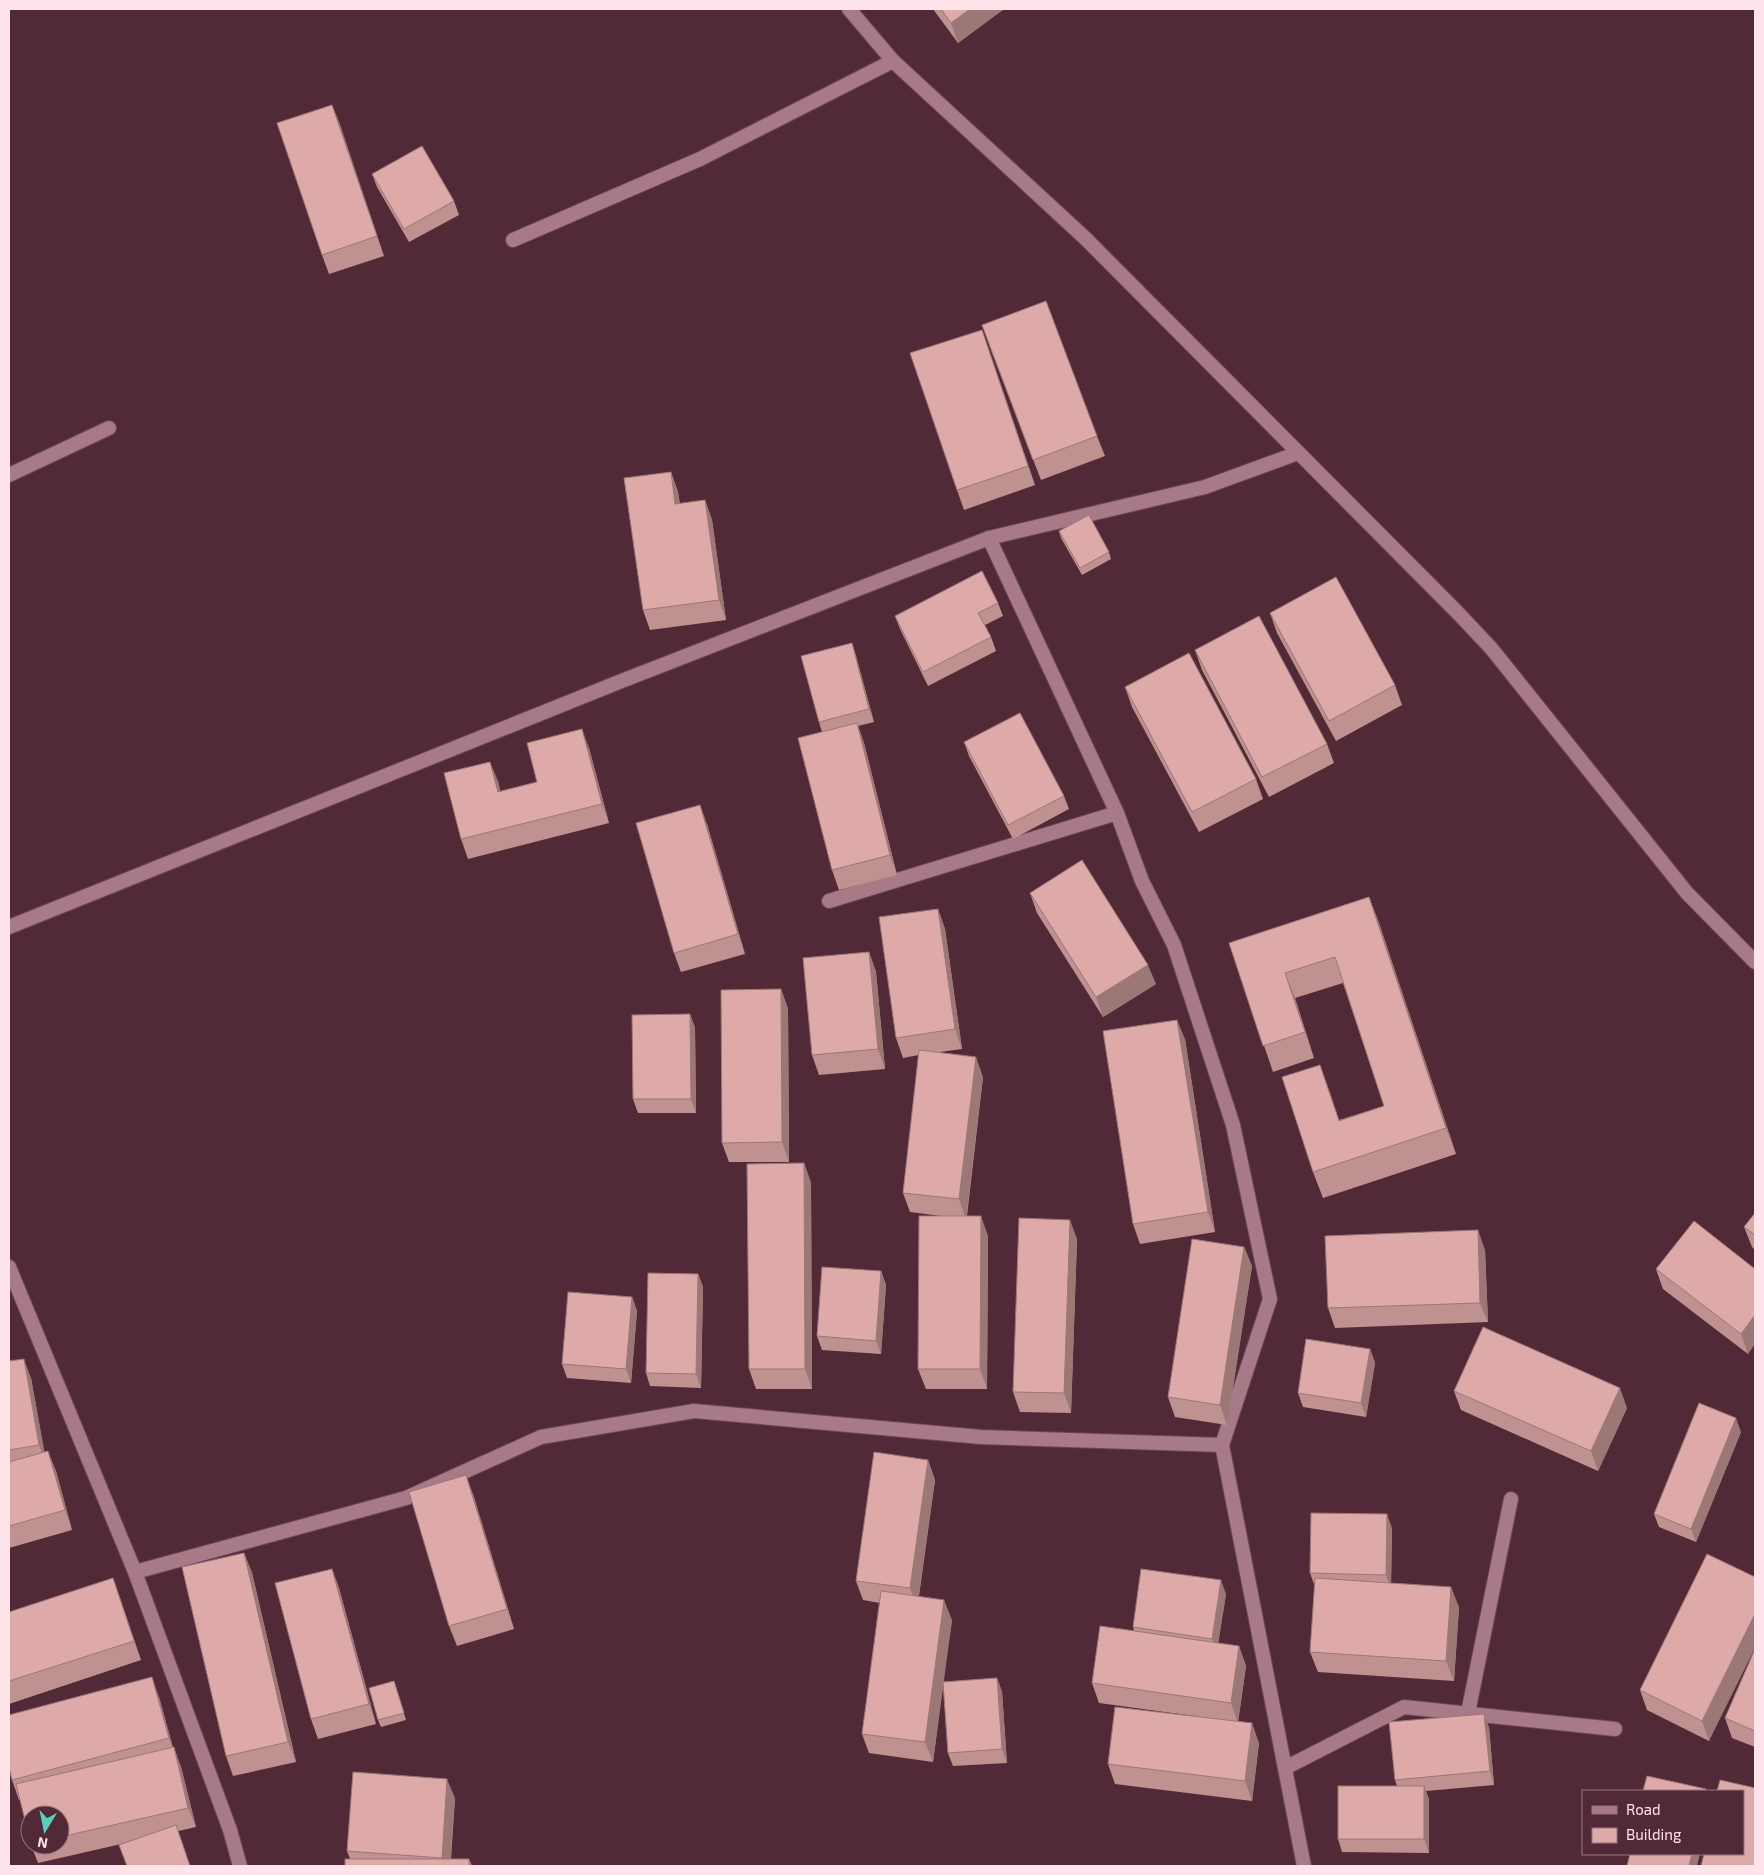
<svg xmlns="http://www.w3.org/2000/svg" width="1764" height="1875" font-family="'Exo 2',sans-serif">
<style>
.lines{fill:none;stroke-linecap:round;stroke-linejoin:round}
.minor-casing{stroke:#6a4853;stroke-width:16}
.minor{stroke:#a87986;stroke-width:14}
.wall{fill:#bf9291}
.shaded-wall{fill:#9b7776}
.building{fill:#deaaa9;stroke:#9b7776}
</style>
<rect width="100%" height="100%" fill="#522a37"/>
<g class="lines">
<g class="minor-casing">
<g id="minor">
<path d="M849 9 893 61 1085 238 1458 613 1491 648 1687 893 1755 962"/>
<path d="M513 240 700 159 893 61"/>
<path d="M9 475 109 428"/>
<path d="M989 538 1117 813 1142 881 1174 945 1233 1125 1270 1299 1222 1445 1304 1866"/>
<path d="M829 901 1117 813"/>
<path d="M9 927 624 680 989 538 1205 487 1298 453"/>
<path d="M9 1267 135 1572 230 1830 240 1866"/>
<path d="M135 1572 406 1498 541 1437 694 1411 981 1437 1222 1445"/>
<path d="M1468 1713 1511 1499"/>
<path d="M1285 1768 1404 1707 1615 1729"/>
</g>
</g>
<use href="#minor" class="minor"/>
</g>
<g class="wall">
<path d="M933 9H1004L958 43Z"/>
<path d="M332 105 384 256 329 274 322 255Z"/>
<path d="M372 174 454 201 459 215 409 242 377 187Z"/>
<path d="M982 330 1035 485 964 510 957 490Z"/>
<path d="M989 345 1097 436 1105 456 1041 480Z"/>
<path d="M671 472 678 492 680 504 705 500 712 520 726 620 650 630 643 610Z"/>
<path d="M1059 531 1109 552 1111 559 1082 575 1061 538Z"/>
<path d="M998 603 1003 616 985 625 991 637 996 651 928 686 900 629 895 616Z"/>
<path d="M1270 613 1395 685 1402 705 1336 741 1277 633Z"/>
<path d="M852 643 856 656 874 722 858 726 864 743 897 875 839 890 832 870 822 732 819 722Z"/>
<path d="M1195 650 1327 744 1334 763 1269 797 1202 670Z"/>
<path d="M1125 687 1256 779 1263 799 1199 832 1132 707Z"/>
<path d="M964 742 1064 796 1069 809 1013 839 969 756Z"/>
<path d="M589 748 609 823 468 859 461 839 498 781 500 791 537 782Z"/>
<path d="M707 824 745 954 681 972 674 953Z"/>
<path d="M1030 893 1156 984 1103 1017 1037 913Z"/>
<path d="M1369 897 1379 923 1456 1154 1323 1198 1313 1172 1329 1090 1339 1120 1384 1106 1343 983 1295 998 1314 1058 1273 1072 1229 943Z"/>
<path d="M938 909 945 929 962 1049 940 1052 983 1077 967 1216 988 1236 987 1389H926L918 1369 941 1216 910 1212 903 1193 919 1055 903 1058 896 1038Z"/>
<path d="M869 952 876 972 885 1069 819 1075 812 1055Z"/>
<path d="M781 989 788 1009 789 1162H729L722 1143Z"/>
<path d="M690 1014 695 1028 696 1113H638L633 1099Z"/>
<path d="M1185 1039 1215 1232 1140 1244 1133 1224Z"/>
<path d="M804 1163 811 1183 812 1389H756L749 1369Z"/>
<path d="M1755 1213V1250L1752 1247 1744 1227Z"/>
<path d="M1077 1239 1071 1413 1020 1412 1013 1392Z"/>
<path d="M1244 1247 1252 1266 1227 1425 1175 1417 1168 1397Z"/>
<path d="M1485 1250 1488 1322 1335 1328 1328 1308Z"/>
<path d="M1656 1269H1755L1748 1354 1663 1289Z"/>
<path d="M881 1271 886 1285 881 1354 822 1350 817 1336Z"/>
<path d="M698 1274 703 1287 701 1388 650 1386 646 1373Z"/>
<path d="M632 1297 637 1311 631 1383 567 1378 562 1364Z"/>
<path d="M1370 1349 1375 1363 1366 1417 1303 1407 1298 1393Z"/>
<path d="M9 1360 31 1378 44 1452 56 1471 72 1530 9 1548Z"/>
<path d="M1454 1391 1627 1408 1598 1471 1461 1410Z"/>
<path d="M1741 1432 1696 1542 1659 1527 1654 1514Z"/>
<path d="M928 1460 935 1480 919 1596 952 1620 943 1682 997 1678 1002 1692 1007 1763 953 1766 948 1753 943 1685 933 1762 869 1753 862 1734 880 1603 863 1600 856 1581Z"/>
<path d="M473 1494 514 1629 457 1646 449 1626Z"/>
<path d="M1392 1528 1391 1583 1459 1607 1454 1681 1318 1672 1310 1652 1315 1587 1310 1573Z"/>
<path d="M244 1553 252 1573 296 1762 233 1776 226 1756Z"/>
<path d="M332 1569 339 1588 376 1724 318 1739 311 1719Z"/>
<path d="M1755 1577 1709 1741 1647 1710 1640 1690Z"/>
<path d="M1226 1594 1218 1643 1239 1646 1246 1666 1238 1722 1259 1743 1252 1801 1115 1784 1108 1764 1194 1716 1099 1703 1092 1683 1134 1631 1133 1627Z"/>
<path d="M120 1598 141 1660 9 1704V1612Z"/>
<path d="M1755 1649V1747L1732 1738 1725 1718Z"/>
<path d="M396 1687 406 1720 381 1727 378 1720Z"/>
<path d="M159 1697 173 1748 181 1767 196 1827 38 1863 31 1845H60V1815L19 1800 12 1780Z"/>
<path d="M1489 1727 1494 1785 1426 1791 1429 1800V1853L1342 1852 1338 1839 1397 1786 1395 1780Z"/>
<path d="M455 1798 451 1859H469L472 1866H345L350 1859 347 1851Z"/>
</g>
<g class="shaded-wall">
<path d="M970 9H1004L958 43 951 23Z"/>
<path d="M332 105 340 124 384 256 377 236Z"/>
<path d="M982 330 989 350 1035 485 1028 466Z"/>
<path d="M671 472 678 492 682 524 675 504Z"/>
<path d="M705 500 712 520 726 620 719 600Z"/>
<path d="M852 643 856 656 874 722 869 709Z"/>
<path d="M857 723 864 743 897 875 890 855Z"/>
<path d="M582 729 589 748 609 823 602 804Z"/>
<path d="M490 762 498 781 505 811 498 792Z"/>
<path d="M700 805 707 824 745 954 738 934Z"/>
<path d="M1369 897 1379 923 1456 1154 1446 1128Z"/>
<path d="M938 909 945 929 962 1049 955 1029Z"/>
<path d="M869 952 876 972 885 1069 878 1049Z"/>
<path d="M1148 965 1156 984 1103 1017 1096 997Z"/>
<path d="M1285 973 1295 998 1314 1058 1305 1032Z"/>
<path d="M781 989 788 1009 789 1162 782 1142Z"/>
<path d="M690 1014 695 1028 696 1113 691 1099Z"/>
<path d="M1177 1020 1185 1039 1215 1232 1208 1212Z"/>
<path d="M976 1057 983 1077 966 1219 959 1199Z"/>
<path d="M1320 1065 1329 1090 1348 1147 1339 1121Z"/>
<path d="M804 1163 811 1183 812 1389 805 1369Z"/>
<path d="M981 1216 988 1236 987 1389 980 1369Z"/>
<path d="M1070 1220 1077 1239 1071 1413 1064 1393Z"/>
<path d="M1478 1230 1485 1250 1488 1322 1480 1303Z"/>
<path d="M1244 1247 1252 1266 1227 1425 1220 1405Z"/>
<path d="M881 1271 886 1285 881 1354 876 1341Z"/>
<path d="M698 1274 703 1287 701 1388 696 1374Z"/>
<path d="M632 1297 637 1311 631 1383 626 1369Z"/>
<path d="M1755 1315V1344L1748 1354 1741 1334Z"/>
<path d="M1370 1349 1375 1363 1366 1417 1361 1403Z"/>
<path d="M24 1359 31 1378 47 1465 39 1445Z"/>
<path d="M1620 1388 1627 1408 1598 1471 1591 1451Z"/>
<path d="M1736 1418 1741 1432 1696 1542 1691 1529Z"/>
<path d="M48 1451 56 1471 72 1530 65 1510Z"/>
<path d="M928 1460 935 1480 917 1608 910 1588Z"/>
<path d="M466 1475 473 1494 514 1629 507 1609Z"/>
<path d="M1387 1514 1392 1528 1391 1588 1386 1575Z"/>
<path d="M244 1553 252 1573 296 1762 288 1742Z"/>
<path d="M332 1569 339 1588 376 1724 369 1704Z"/>
<path d="M113 1578 120 1598 141 1660 134 1641Z"/>
<path d="M1221 1580 1226 1594 1217 1652 1212 1639Z"/>
<path d="M1451 1587 1459 1607 1454 1681 1446 1661Z"/>
<path d="M944 1600 952 1620 933 1762 925 1742Z"/>
<path d="M1755 1614V1648L1709 1741 1702 1721Z"/>
<path d="M1239 1646 1246 1666 1238 1723 1231 1703Z"/>
<path d="M152 1677 159 1697 176 1758 169 1738Z"/>
<path d="M997 1678 1002 1692 1007 1763 1002 1749Z"/>
<path d="M1484 1714 1489 1727 1494 1785 1490 1771Z"/>
<path d="M1252 1723 1259 1743 1252 1801 1245 1781Z"/>
<path d="M174 1747 181 1767 196 1827 188 1808Z"/>
<path d="M447 1779 455 1798 450 1866H445L442 1858Z"/>
<path d="M1424 1786 1429 1800V1853L1424 1839Z"/>
<path d="M1692 1854H1700L1697 1866H1689Z"/>
</g>
<g class="building">
<path d="M941 9H970L951 23Z"/>
<path d="M332 105 377 236 322 255 277 123Z"/>
<path d="M422 146 454 201 404 229 372 174Z"/>
<path d="M1046 301 1097 436 1033 460 982 325Z"/>
<path d="M982 330 1028 466 957 490 910 353Z"/>
<path d="M671 472 675 504 705 500 719 600 643 610 624 478Z"/>
<path d="M1089 515 1109 552 1080 568 1059 531Z"/>
<path d="M982 571 998 603 978 613 991 637 923 672 895 616Z"/>
<path d="M1336 577 1395 685 1329 721 1270 613Z"/>
<path d="M1259 616 1327 744 1262 777 1195 650Z"/>
<path d="M852 643 869 709 819 722 801 656Z"/>
<path d="M1189 653 1256 779 1192 812 1125 687Z"/>
<path d="M1020 713 1064 796 1008 825 964 742Z"/>
<path d="M857 723 890 855 832 870 798 738Z"/>
<path d="M582 729 602 804 461 839 444 773 490 762 498 792 537 782 527 743Z"/>
<path d="M700 805 738 934 674 953 636 823Z"/>
<path d="M1082 860 1148 965 1096 997 1030 893Z"/>
<path d="M1369 897 1446 1128 1313 1172 1282 1077 1320 1065 1339 1121 1384 1106 1335 957 1285 973 1305 1032 1263 1046 1229 943Z"/>
<path d="M938 909 955 1029 896 1038 879 917Z"/>
<path d="M869 952 878 1049 812 1055 803 958Z"/>
<path d="M781 989 782 1142 722 1143 721 990Z"/>
<path d="M690 1014 691 1099H633L632 1015Z"/>
<path d="M1177 1020 1208 1212 1133 1224 1103 1031Z"/>
<path d="M919 1050 976 1057 959 1199 903 1193Z"/>
<path d="M804 1163 805 1369H749L747 1164Z"/>
<path d="M1755 1213V1235L1744 1227Z"/>
<path d="M919 1216H981L980 1369H918Z"/>
<path d="M1019 1218 1070 1220 1064 1393 1013 1392Z"/>
<path d="M1694 1221 1755 1269V1315L1741 1334 1656 1269Z"/>
<path d="M1478 1230 1480 1303 1328 1308 1325 1236Z"/>
<path d="M1192 1239 1244 1247 1220 1405 1168 1397Z"/>
<path d="M822 1267 881 1271 876 1341 817 1336Z"/>
<path d="M648 1273 698 1274 696 1374 646 1373Z"/>
<path d="M568 1292 632 1297 626 1369 562 1364Z"/>
<path d="M1483 1327 1620 1388 1591 1451 1454 1391Z"/>
<path d="M1306 1339 1370 1349 1361 1403 1298 1393Z"/>
<path d="M24 1359 39 1445 9 1450V1361Z"/>
<path d="M1699 1403 1736 1418 1691 1529 1654 1514Z"/>
<path d="M48 1451 65 1510 9 1526V1462Z"/>
<path d="M874 1452 928 1460 910 1588 856 1581Z"/>
<path d="M466 1475 507 1609 449 1626 409 1492Z"/>
<path d="M1311 1513 1387 1514 1386 1575 1310 1573Z"/>
<path d="M244 1553 288 1742 226 1756 182 1567Z"/>
<path d="M1707 1554 1755 1577V1614L1702 1721 1640 1690Z"/>
<path d="M332 1569 369 1704 311 1719 275 1583Z"/>
<path d="M1141 1569 1221 1580 1212 1639 1133 1627Z"/>
<path d="M113 1578 134 1641 9 1681V1612Z"/>
<path d="M1315 1578 1451 1587 1446 1661 1310 1652Z"/>
<path d="M881 1591 944 1600 925 1742 862 1734Z"/>
<path d="M1100 1626 1239 1646 1231 1703 1092 1683Z"/>
<path d="M1755 1649V1731L1725 1718Z"/>
<path d="M152 1677 169 1738 12 1780 9 1767V1715Z"/>
<path d="M997 1678 1002 1749 948 1753 943 1682Z"/>
<path d="M394 1681 404 1713 378 1720 369 1688Z"/>
<path d="M1115 1707 1252 1723 1245 1781 1108 1764Z"/>
<path d="M1484 1714 1490 1771 1395 1780 1389 1722Z"/>
<path d="M174 1747 188 1808 60 1837V1815H30V1840L16 1784Z"/>
<path d="M353 1772 447 1779 442 1858 347 1851Z"/>
<path d="M1647 1776 1706 1789V1791H1643Z"/>
<path d="M1720 1780 1755 1788V1866H1701L1704 1854H1743V1791H1717Z"/>
<rect x="1338" y="1786" width="86" height="53"/>
<path d="M176 1825 190 1866H127L119 1845Z"/>
<path d="M1630 1854H1692L1689 1866H1627Z"/>
<rect x="345" y="1859" width="124" height="7"/>
</g>
<rect width="1764" height="1875" fill="none" stroke="#ffe4eb" stroke-width="20"/>
<rect x="1582" y="1790" width="162" height="65" fill="#522a37" stroke="#97747f"/>
<rect x="1592" y="1806" width="25" height="8" fill="#a87986" stroke="#97747f"/>
<text x="1626" y="1815" font-size="15" fill="#ffe4eb">Road</text>
<rect x="1592" y="1828" width="25" height="15" fill="#deaaa9" stroke="#97747f"/>
<text x="1626" y="1840" font-size="15" fill="#ffe4eb">Building</text>
<g transform="translate(45 1830) rotate(190)"><circle r="24" fill="#522a37" stroke="#97747f"/>
<path d="M0-4L9 19L0 12L-9 19Z" fill="#5cceba"/>
<text y="-8" font-size="14" font-weight="bold" text-anchor="middle" fill="#ffe4eb">N</text>
</g>
</svg>
